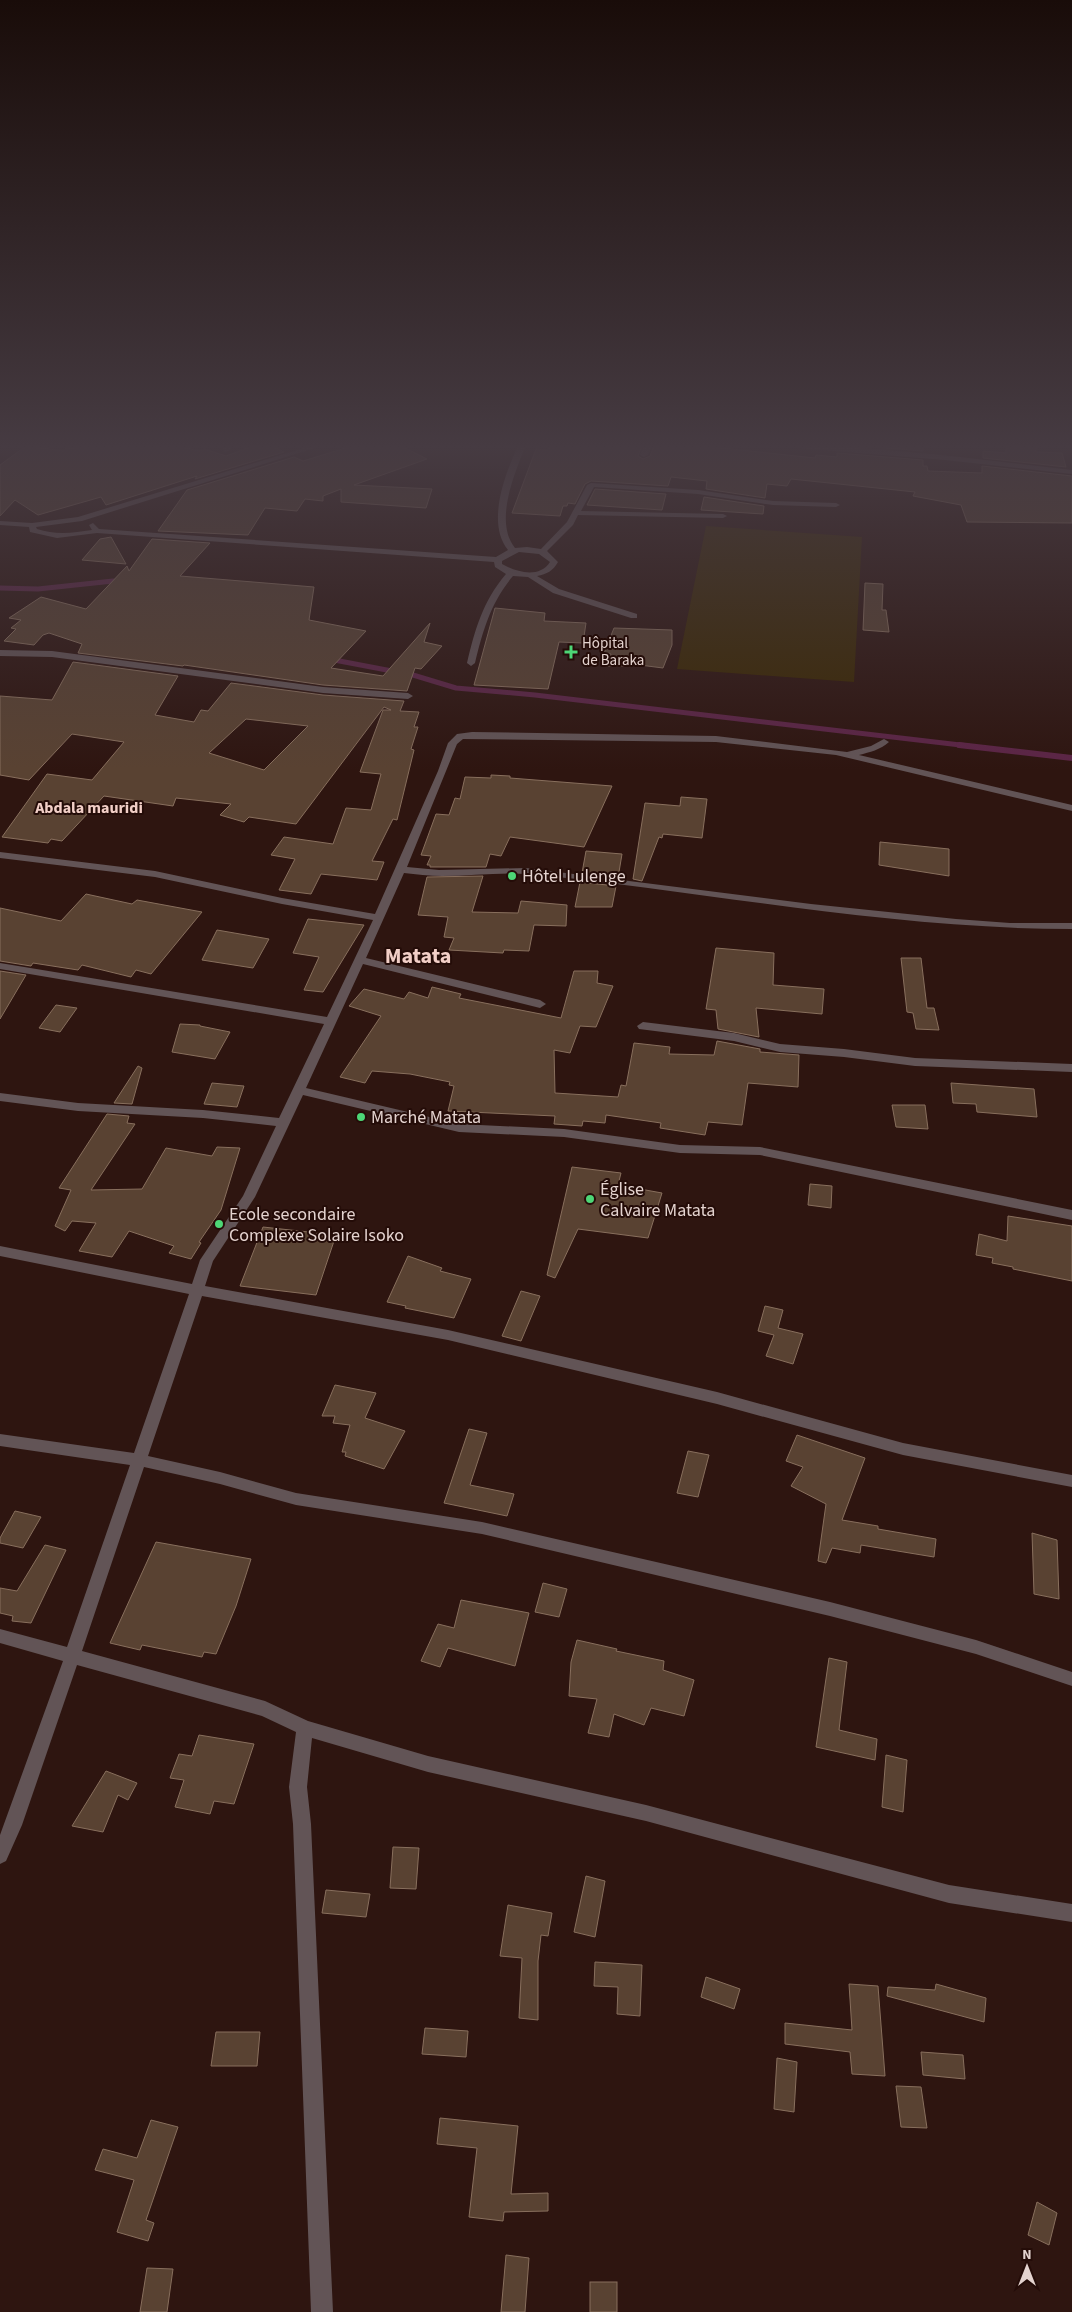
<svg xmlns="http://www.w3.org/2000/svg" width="1072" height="2312" font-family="'Source Sans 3',sans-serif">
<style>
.green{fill:#3b2803}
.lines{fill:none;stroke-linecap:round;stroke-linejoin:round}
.stream-far1{stroke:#5c2546;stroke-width:5}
.stream{stroke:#5c2546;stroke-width:6}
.building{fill:#594232;stroke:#886f5d;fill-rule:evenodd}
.minor{fill:#625456;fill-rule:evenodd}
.poi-dot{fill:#4dd676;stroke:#240c08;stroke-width:2}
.labels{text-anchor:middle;stroke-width:4;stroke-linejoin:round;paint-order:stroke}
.far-poi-label{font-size:15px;fill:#e4d3cf;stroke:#240c08;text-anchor:start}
.far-quarter-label{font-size:16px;font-weight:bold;fill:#f2cfc7;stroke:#240c08}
.poi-label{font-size:18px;fill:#e4d3cf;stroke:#240c08;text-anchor:start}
.district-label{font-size:22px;font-weight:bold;fill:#f2cfc7;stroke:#240c08}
</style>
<rect width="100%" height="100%" fill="#2e1510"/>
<path class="green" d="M706 526 862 537 854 682 677 669Z"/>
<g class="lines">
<g class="stream-far1">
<path d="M0 588 38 589 113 581 123 582"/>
<path d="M329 659 413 675 456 688 535 695 969 746"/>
</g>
<path class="stream" d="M959 745 1072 758"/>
</g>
<g class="building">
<path d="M26 446 64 451 66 448H76L77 446H177L200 451 204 449 226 456 253 446H272L284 452 195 479 197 476 106 505 101 497 38 515 15 500 0 516V465Z"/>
<path d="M352 446H401L427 459 354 485 432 489 426 508 341 502V489L323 496V501L305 499 297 511 265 508 248 535 158 531 187 490 294 457 303 461Z"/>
<path d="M552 446H642L638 456 643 459 650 456 654 446H703L815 458 816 455 837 457V453L923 460V466H927L928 471 982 473V466L1072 476V523L967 522 961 505 913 496 915 492 791 479 787 486 767 484 765 498 706 489 707 481 671 477 668 486 591 481 585 484 575 504 568 503 567 506H563L560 516 512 513 536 449 547 450Z"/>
<path d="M858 446H923V451L898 449Z"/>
<path d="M1006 446H1036V452L1062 453 1066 467 983 458V451L1006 453Z"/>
<path d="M595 489 666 494 662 510 587 505Z"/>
<path d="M704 497 764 506 763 514 701 510Z"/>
<path d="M111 537 126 564 82 560 100 539Z"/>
<path d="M152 539 210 543 180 576 314 587 309 620 366 631 331 668 383 676 430 623 424 642 442 646 421 669 415 668 407 691 323 685 184 665 183 666 78 653 82 644 49 633 43 635 34 645 4 641 16 629 11 628 21 620 9 618 41 597 86 609 127 566 129 571Z"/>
<path d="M865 583 883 584 882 610H886L889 632 863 630Z"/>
<path d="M495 608 545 613 544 621 586 623 583 643 559 642 548 689 474 685Z"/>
<path d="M614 628 672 630V645L663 668 632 664V666H608L611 654 604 653Z"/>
<path d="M73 662 178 676 155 715 194 722 201 710 208 711 231 683 323 695 404 701 400 711 419 712 414 727H418L411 749 414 750 397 820 393 819 372 861 384 862 377 880 321 874 311 894 279 890 295 859 271 855 284 837 333 844 346 808 371 810 381 774 360 772 383 710H391L384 707 296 824 249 817 244 822 220 815 231 804 176 798 173 806 104 796 62 841 51 839 48 843 2 837 47 774 92 780 124 742 72 734 29 780 0 775V696L52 700ZM246 719 308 726 264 770 209 753Z"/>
<path d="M491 775 510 776V778L612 786 584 847 510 837 501 856 490 854 486 867H430V865H427L431 856 421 855 436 814 449 815 455 798 460 799 465 777 491 778Z"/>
<path d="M681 797 707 799 702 838 663 834 662 838 659 837 642 881 633 879 645 803 680 806Z"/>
<path d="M880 842 949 849V876L879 865Z"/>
<path d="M586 851 622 854 618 878 582 873Z"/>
<path d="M483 876 472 912 518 913 521 901 567 905 566 926 534 925 529 951 504 950 503 953 449 950 454 938 444 937 448 917 418 915 427 877Z"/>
<path d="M580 882 616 886 612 907H575Z"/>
<path d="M86 894 132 904 137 900 202 912 151 974 136 970 131 977 82 965 78 970 33 963 31 966 0 961V908L61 921Z"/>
<path d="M308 919 364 925 323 992 304 990 319 957 293 953Z"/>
<path d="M217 930 269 939 253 968 202 960Z"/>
<path d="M716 948 774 953 773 985 824 989 822 1014 756 1008 759 1037 718 1029 716 1010 706 1009Z"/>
<path d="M901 958H921L927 1008H934L939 1030 916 1029 913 1013 907 1012Z"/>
<path d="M0 971 26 975 0 1019Z"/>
<path d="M574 971H598L597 983 613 986 596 1027 580 1026 570 1053 554 1050 555 1093 618 1097 621 1085 626 1086 634 1043 670 1047 669 1054 714 1055 717 1041 760 1049V1052L799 1055 798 1087 748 1083 742 1125 708 1122 705 1135 660 1128 661 1123 606 1115 605 1123 583 1121 582 1126 554 1124 555 1116 448 1111 454 1086 449 1085 450 1082 410 1074 372 1071 365 1083 340 1077 381 1016 349 1006 364 989 404 999 409 992 428 998 432 987 461 994 459 998 561 1018Z"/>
<path d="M56 1005 77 1008 60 1032 39 1028Z"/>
<path d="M180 1024 200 1025V1026L230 1032 215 1059 172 1052Z"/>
<path d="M138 1066 142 1068 132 1104 114 1103Z"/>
<path d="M212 1083 244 1086 237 1107 204 1104Z"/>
<path d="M951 1083 1034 1089 1037 1117 977 1112 976 1104 953 1103Z"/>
<path d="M892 1105H925L928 1129 896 1127Z"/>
<path d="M107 1114 129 1116 127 1123 135 1124 91 1190 142 1189 166 1148 212 1156 217 1147 240 1148 221 1210 199 1242 201 1243 191 1259 169 1253 174 1246 129 1231 112 1257 79 1251 96 1223 72 1221 65 1231 55 1226 71 1190 59 1188Z"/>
<path d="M572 1167 621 1173 618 1185 662 1193 648 1238 578 1229 555 1278 547 1275Z"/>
<path d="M810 1184 832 1186 831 1208 808 1205Z"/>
<path d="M1008 1216 1072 1226V1281L1013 1269V1267L992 1263 993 1258 976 1255 979 1234 1007 1241Z"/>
<path d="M263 1227 336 1235 316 1295 240 1286Z"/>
<path d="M408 1256 442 1268 440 1271 471 1279 454 1318 405 1308 406 1306 387 1302Z"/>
<path d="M521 1291 540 1296 521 1341 502 1336Z"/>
<path d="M765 1306 783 1310 778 1328 803 1334 793 1364 766 1356 774 1335 758 1331Z"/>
<path d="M335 1385 376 1393 365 1418 405 1431 384 1469 345 1456 346 1452H342L350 1425 333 1423 335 1416H322Z"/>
<path d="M469 1429 487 1433 470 1485 514 1494 507 1516 444 1503Z"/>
<path d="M797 1435 865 1458 842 1520 878 1526V1529L936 1539 934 1557 861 1545 860 1553 832 1548 826 1563 818 1561 826 1504 791 1486 803 1467 786 1461Z"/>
<path d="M688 1451 709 1455 698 1497 677 1493Z"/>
<path d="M15 1511 41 1517 23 1548 0 1543V1538Z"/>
<path d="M1032 1533 1057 1540 1059 1599 1034 1594Z"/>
<path d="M156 1542 251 1559 236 1606 216 1654 204 1652 202 1657 142 1645 140 1650 110 1643Z"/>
<path d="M45 1545 66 1550 31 1623 12 1621 13 1616 0 1613V1588L17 1591Z"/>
<path d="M543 1583 567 1589 559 1617 535 1612Z"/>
<path d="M461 1600 529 1613 515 1666 448 1648 440 1667 421 1661 438 1624 454 1628Z"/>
<path d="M577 1640 617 1649 616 1651 664 1661 663 1670 694 1680 684 1716 651 1708 644 1725 614 1714 609 1737 588 1733 597 1699 569 1696 571 1662Z"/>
<path d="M829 1658 847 1662 839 1730 877 1739 875 1760 816 1747Z"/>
<path d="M199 1735 254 1744 234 1804 214 1801 210 1814 175 1807 184 1780 170 1778 179 1754 192 1756Z"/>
<path d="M886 1755 907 1760 903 1812 882 1807Z"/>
<path d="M106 1771 137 1783 128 1800 118 1795 103 1832 72 1826Z"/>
<path d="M393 1847 419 1848 416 1889 390 1888Z"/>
<path d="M586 1876 605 1881 595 1937 574 1932Z"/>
<path d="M326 1890 370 1894 366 1917 322 1913Z"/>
<path d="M508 1905 552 1913 548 1936 541 1935 538 1961V2020L519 2018 522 1958 500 1956Z"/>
<path d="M595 1962 642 1965 640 2016 617 2014 618 1987 594 1986Z"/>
<path d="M706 1977 740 1989 734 2009 701 1997Z"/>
<path d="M849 1984 878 1986 885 2076 852 2074 850 2052 785 2044V2023L852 2030Z"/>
<path d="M936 1984 986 1998 984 2022 887 1996 888 1987 935 1990Z"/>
<path d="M425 2028 468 2031 466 2057 422 2054Z"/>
<path d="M216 2032H260L257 2066H211Z"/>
<path d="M921 2052 963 2055 965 2079 923 2075Z"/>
<path d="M777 2058 797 2062 794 2112 774 2109Z"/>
<path d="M896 2086 921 2087 927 2128 901 2127Z"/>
<path d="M440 2118 518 2126 511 2194 548 2193V2211L504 2212 503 2221 469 2217 477 2148 437 2144Z"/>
<path d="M151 2120 178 2127 146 2220 154 2223 148 2241 117 2232 134 2180 95 2170 103 2149 137 2158Z"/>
<path d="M1037 2202 1057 2213 1049 2245 1028 2235Z"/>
<path d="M506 2255 529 2258 525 2312H501Z"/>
<path d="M147 2268 173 2269 167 2312H140Z"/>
<rect x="590" y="2282" width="27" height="30"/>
</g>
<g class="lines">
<g class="minor">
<path d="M222 446H230L231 450 224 452Z"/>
<path d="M310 446H321L82 521 36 527 37 529C55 535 73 533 92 530L89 525 93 523 99 529 496 557 508 550C486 523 505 474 518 446L525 447C514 475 494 522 515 548L527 547 541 549 567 522 587 485 591 483 698 490 773 501 836 503 840 505 836 507 773 505 698 494 594 487 581 511 723 514 727 516 723 518 578 515 573 525 547 551 558 562C553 571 547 574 537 576L559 589 637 614V618H631L553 593 528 577 513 576C491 602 483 630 475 663L471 666 467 663C475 629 483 601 506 574L495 567 494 562 97 533 57 538 30 532 29 527 0 525V521L32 523 78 517ZM519 552 539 554 550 562C539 579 516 572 502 564V561Z"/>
<path d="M644 446H652L648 455 644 457 640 455Z"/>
<path d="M794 446C886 446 980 460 1072 470V474L945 460 797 448Z"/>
<path d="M0 650 52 651 323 687 408 693 413 696 408 699 323 693 52 657 0 656Z"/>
<path d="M472 732 716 736 847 752 871 746 884 739 889 742C880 750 870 752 859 755L1072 805V811L836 755 716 742 463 739 457 744 407 867 439 870 526 868 811 904 956 919 1010 923H1072V929C889 929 710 892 528 874 500 872 470 876 442 876 429 876 416 874 404 873L366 958 540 1000 546 1004 540 1008 363 964 306 1088 459 1124 564 1129 680 1145 760 1147 1072 1210V1220L760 1155 680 1153 564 1137 459 1132 303 1095 255 1197 213 1261 205 1286 448 1330 717 1392 903 1443 1072 1475V1487L903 1455 717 1404 448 1340 202 1296 148 1456 220 1472 296 1493 482 1522 830 1602 976 1640 1072 1672V1686L976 1654 830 1616 482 1534 296 1505 220 1484 144 1467 82 1651 265 1701 308 1721 428 1756 646 1805 949 1885 1072 1904V1922L949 1903 646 1821 428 1772 312 1738 307 1787 311 1824 333 2312H311L293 1824 289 1787 296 1732 262 1716 77 1665 22 1825 6 1861 0 1864V1835L63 1661 0 1643V1629L67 1647 130 1465 0 1446V1434L134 1453 189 1294 0 1256V1246L192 1284 200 1260 243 1196 276 1126 203 1118 78 1111 0 1101V1093L78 1103 203 1110 279 1118 324 1024 0 969V963L327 1017 373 920 282 904 155 877 0 858V852L155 871 282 898 375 914 438 771 448 743 457 734Z"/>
<path d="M643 1022 734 1033 780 1044 844 1049 915 1058 1072 1064V1072L915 1066 844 1057 780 1052 734 1041 639 1029 637 1026Z"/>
</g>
</g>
<linearGradient id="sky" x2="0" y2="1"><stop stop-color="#190c09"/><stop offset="0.58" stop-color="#463b42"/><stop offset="1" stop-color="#463b42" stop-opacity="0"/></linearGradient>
<rect width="1072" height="770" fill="url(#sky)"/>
<g class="poi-dot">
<path d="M568.5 644.5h5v5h5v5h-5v5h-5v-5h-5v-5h5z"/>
<circle cx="512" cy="876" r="5"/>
<circle cx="361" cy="1117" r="5"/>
<circle cx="590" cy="1199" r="5"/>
<circle cx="219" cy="1224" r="5"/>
</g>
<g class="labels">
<g class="far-poi-label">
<text x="582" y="648">Hôpital<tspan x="582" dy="17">de Baraka</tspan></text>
</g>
<g class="far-quarter-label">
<text x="89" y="813">Abdala mauridi</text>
</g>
<g class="poi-label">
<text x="522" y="882">Hôtel Lulenge</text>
<text x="371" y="1123">Marché Matata</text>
<text x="600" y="1195">Église<tspan x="600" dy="21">Calvaire Matata</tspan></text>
<text x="229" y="1220">Ecole secondaire<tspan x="229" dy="21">Complexe Solaire Isoko</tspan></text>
</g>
<g class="district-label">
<text x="418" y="963">Matata</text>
</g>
</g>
<g transform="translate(1027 2267)" stroke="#240c08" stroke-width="4" paint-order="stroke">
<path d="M0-4L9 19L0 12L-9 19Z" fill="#e4d3cf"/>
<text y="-8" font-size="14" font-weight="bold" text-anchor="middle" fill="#e4d3cf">N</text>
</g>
</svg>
